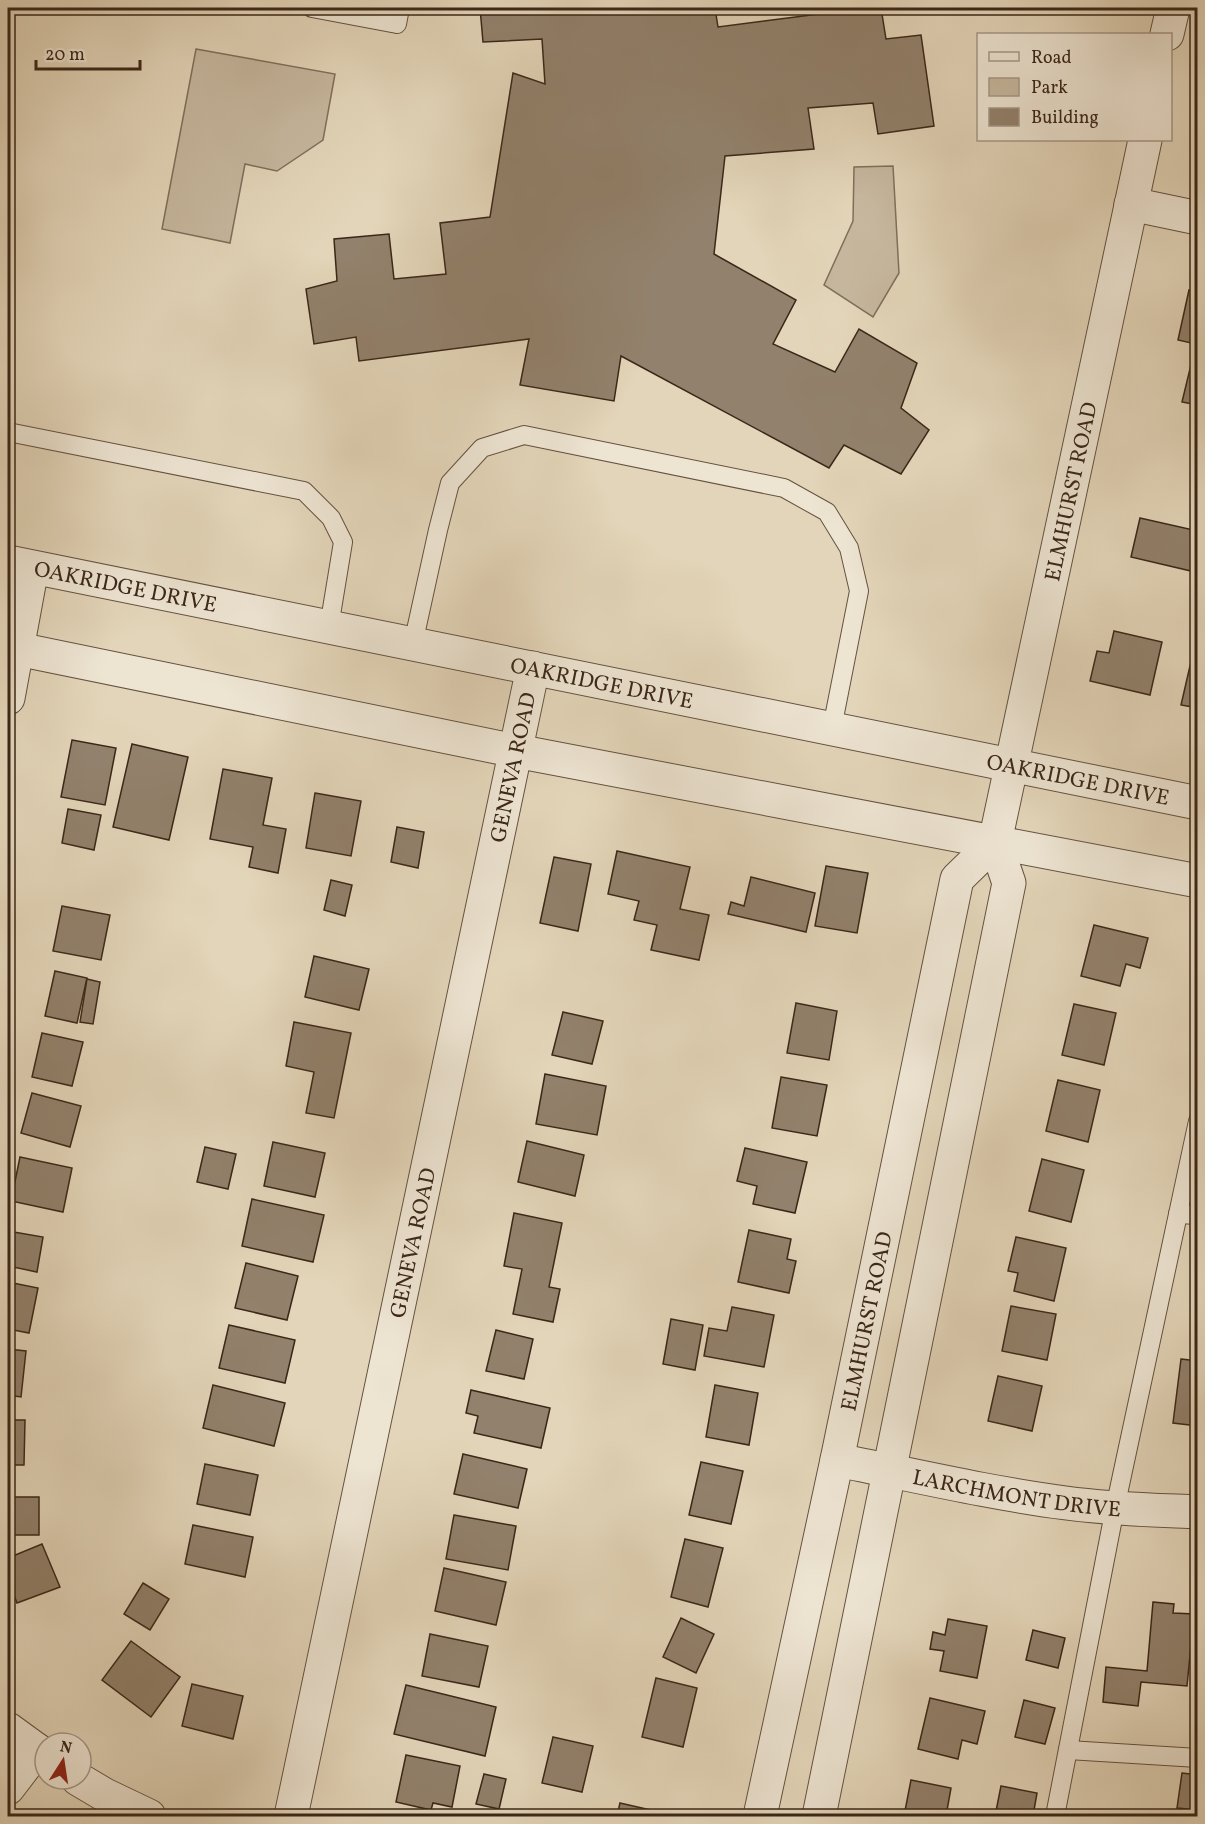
<svg xmlns="http://www.w3.org/2000/svg" width="1205" height="1824" font-family="Vollkorn,serif">
<style>
.green{fill:#c6b79e;stroke:#806f5c;stroke-width:1.5}
.building{fill:#92816c;stroke:#3b2719;stroke-width:1.5}
.lines{fill:none;stroke-linecap:round;stroke-linejoin:round}
.service-casing{stroke:#655241;stroke-width:20}
.minor-casing{stroke:#655241;stroke-width:35}
.tertiary-casing{stroke:#655241;stroke-width:35}
.service{stroke:#ede4d2;stroke-width:18}
.minor{stroke:#ede4d2;stroke-width:33}
.tertiary{stroke:#ede4d2;stroke-width:33}
.labels{text-anchor:middle;stroke-width:4.5;stroke-linejoin:round;paint-order:stroke}
.street-label{font-size:22px;fill:#3b2719;stroke:#ede4d2}
</style>
<rect width="100%" height="100%" fill="#e3d5b9"/>
<filter id="stains"><feTurbulence type="fractalNoise" baseFrequency=".00333" numOctaves="4"/><feColorMatrix values="0 0 0 0 .2 0 0 0 0 .09 0 0 0 0 .02 0 0 0 .5 -.17"/></filter>
<radialGradient id="worn" r=".72"><stop offset=".6" stop-color="#630" stop-opacity="0"/><stop offset="1" stop-color="#630" stop-opacity=".3"/></radialGradient>
<g class="green">
<path d="M196 49 335 74 323 140 277 171 245 164 230 243 162 229Z"/>
<path d="M893 166 899 273 873 317 824 285 853 221 854 167Z"/>
</g>
<g class="building">
<path d="M480 8H715L718 27 866 8H881L886 39 921 35 934 126 878 134 873 103 808 108 814 149 725 156 714 254 796 300 773 344 835 372 859 329 917 363 901 408 929 430 901 474 844 445 829 468 621 356 614 401 520 385 529 339 359 361 356 337 314 344 306 289 337 281 334 239 389 234 394 279 446 274 440 223 490 217 513 73 545 84 542 39 483 42Z"/>
<path d="M1189 290 1198 292V405L1182 402 1196 344 1178 340Z"/>
<path d="M1140 518 1198 531V544L1191 571 1131 557Z"/>
<path d="M1114 631 1162 642 1150 695 1090 681 1097 651 1109 653Z"/>
<path d="M1193 653 1198 654V708L1181 705Z"/>
<path d="M72 740 116 748 105 805 61 797Z"/>
<path d="M132 744 188 757 169 840 113 827Z"/>
<path d="M223 769 272 778 263 825 286 829 278 873 249 867 253 847 210 839Z"/>
<path d="M315 793 361 801 351 856 306 848Z"/>
<path d="M68 809 101 815 94 850 62 843Z"/>
<path d="M397 827 424 832 418 868 391 862Z"/>
<path d="M617 851 690 867 680 909 709 915 699 960 651 950 657 925 634 920 639 901 608 894Z"/>
<path d="M554 857 591 864 578 931 540 923Z"/>
<path d="M826 866 868 873 857 933 815 926Z"/>
<path d="M751 877 815 893 806 932 728 914 731 902 744 906Z"/>
<path d="M331 880 352 885 345 916 324 910Z"/>
<path d="M62 906 110 915 101 960 53 951Z"/>
<path d="M1094 925 1148 938 1140 968 1126 964 1120 986 1081 976Z"/>
<path d="M314 956 369 969 359 1010 305 997Z"/>
<path d="M55 971 87 978 77 1023 45 1016Z"/>
<path d="M87 979 100 982 93 1024 80 1022Z"/>
<path d="M796 1003 837 1011 829 1060 787 1053Z"/>
<path d="M1074 1004 1116 1013 1104 1065 1062 1055Z"/>
<path d="M563 1012 603 1021 592 1064 552 1055Z"/>
<path d="M294 1022 351 1033 334 1118 306 1113 314 1072 286 1066Z"/>
<path d="M42 1033 83 1042 72 1086 32 1077Z"/>
<path d="M545 1074 606 1086 597 1135 536 1124Z"/>
<path d="M781 1077 827 1085 817 1136 772 1128Z"/>
<path d="M1058 1080 1100 1090 1088 1142 1046 1131Z"/>
<path d="M32 1093 81 1106 70 1147 21 1133Z"/>
<path d="M527 1141 584 1155 575 1196 518 1182Z"/>
<path d="M273 1142 325 1153 315 1197 264 1186Z"/>
<path d="M205 1147 236 1154 228 1189 197 1182Z"/>
<path d="M745 1148 807 1162 795 1213 753 1204 757 1186 737 1181Z"/>
<path d="M20 1157 72 1168 63 1212 11 1201Z"/>
<path d="M1042 1159 1084 1170 1071 1222 1029 1211Z"/>
<path d="M252 1199 324 1215 313 1262 242 1246Z"/>
<path d="M514 1213 562 1223 549 1287 560 1289 553 1322 513 1314 522 1269 504 1266Z"/>
<path d="M749 1230 791 1239 787 1259 796 1261 789 1293 738 1282Z"/>
<path d="M8 1231 43 1237 37 1272 8 1266Z"/>
<path d="M1016 1237 1066 1248 1054 1301 1014 1291 1018 1273 1008 1271Z"/>
<path d="M246 1263 298 1276 287 1320 235 1308Z"/>
<path d="M8 1282 38 1288 29 1333 8 1329Z"/>
<path d="M1011 1306 1056 1314 1047 1360 1002 1351Z"/>
<path d="M732 1307 774 1315 764 1367 704 1356 709 1328 727 1331Z"/>
<path d="M671 1319 703 1325 695 1370 663 1364Z"/>
<path d="M229 1325 295 1340 285 1383 219 1368Z"/>
<path d="M496 1330 533 1339 524 1379 486 1371Z"/>
<path d="M8 1349 26 1351 21 1397 8 1395Z"/>
<path d="M1181 1359 1198 1361V1426L1173 1423Z"/>
<path d="M998 1376 1042 1386 1032 1431 988 1421Z"/>
<path d="M213 1385 285 1403 274 1446 203 1428Z"/>
<path d="M715 1385 758 1393 749 1445 706 1437Z"/>
<path d="M471 1390 550 1408 541 1448 474 1433 478 1416 466 1413Z"/>
<path d="M8 1420H25L24 1465H8Z"/>
<path d="M463 1454 527 1469 518 1508 454 1494Z"/>
<path d="M701 1462 743 1471 731 1524 689 1515Z"/>
<path d="M205 1464 258 1475 250 1515 197 1504Z"/>
<rect x="8" y="1497" width="31" height="38"/>
<path d="M454 1515 516 1526 508 1570 446 1559Z"/>
<path d="M193 1525 253 1537 245 1577 185 1564Z"/>
<path d="M685 1539 723 1548 708 1607 671 1597Z"/>
<path d="M42 1544 60 1587 17 1603 8 1579V1558Z"/>
<path d="M444 1568 506 1582 496 1625 435 1611Z"/>
<path d="M143 1583 169 1599 150 1630 124 1614Z"/>
<path d="M1153 1602 1174 1604 1173 1613 1194 1614 1187 1686 1141 1682 1138 1706 1103 1702 1106 1667 1147 1671Z"/>
<path d="M681 1618 714 1634 696 1673 663 1657Z"/>
<path d="M948 1619 987 1626 977 1678 940 1671 944 1651 930 1649 933 1632 945 1635Z"/>
<path d="M1033 1630 1065 1638 1058 1668 1026 1660Z"/>
<path d="M430 1634 488 1646 479 1687 422 1676Z"/>
<path d="M131 1641 180 1677 151 1717 102 1680Z"/>
<path d="M656 1678 697 1688 683 1747 642 1737Z"/>
<path d="M192 1684 243 1696 233 1739 182 1726Z"/>
<path d="M406 1685 496 1707 485 1756 394 1734Z"/>
<path d="M930 1698 985 1711 977 1744 962 1740 958 1759 918 1749Z"/>
<path d="M1024 1700 1055 1708 1045 1744 1015 1737Z"/>
<path d="M553 1737 593 1746 582 1792 542 1783Z"/>
<path d="M406 1755 460 1766 452 1807 433 1803 431 1810 396 1802Z"/>
<path d="M1182 1773 1198 1775V1810L1177 1808Z"/>
<path d="M484 1774 506 1779 499 1809 476 1804Z"/>
<path d="M911 1780 951 1788 946 1816H904Z"/>
<path d="M1001 1786 1037 1793 1033 1816H995Z"/>
<path d="M620 1803 677 1816H617Z"/>
</g>
<g class="lines">
<g class="service-casing">
<g id="service">
<path d="M312 8 397 24 400 8"/>
<path d="M8 432 304 491 331 518 343 542 329 627"/>
<path d="M413 644 438 530 450 483 482 448 524 435 784 488 827 512 849 548 859 591 832 728"/>
<path d="M1178 1214 1198 1215"/>
<path d="M1068 1750 1198 1758"/>
<path d="M1055 1816 1115 1508 1198 1121"/>
</g>
</g>
<g class="minor-casing">
<g id="minor">
<path d="M1131 204 1198 218"/>
<path id="s1" d="M8 562 1198 803"/>
<path d="M8 647 516 751 1198 881"/>
<path d="M8 698 32 568"/>
<path id="s2" d="M837 1460C913 1475 989 1493 1066 1503 1109 1509 1153 1510 1198 1512"/>
<path d="M8 1729 45 1756"/>
<path d="M78 1779 105 1795 149 1816"/>
<path d="M8 1788 37 1750"/>
<path id="s3" d="M291 1816 533 668"/>
</g>
</g>
<g class="tertiary-casing">
<g id="tertiary">
<path d="M1167 34 1173 8"/>
<path id="s4" d="M760 1816 837 1460 957 879 995 842"/>
<path id="s5" d="M819 1816 1009 883 995 842 1145 140"/>
</g>
</g>
<use href="#service" class="service"/>
<use href="#minor" class="minor"/>
<use href="#tertiary" class="tertiary"/>
</g>
<g class="labels">
<g class="street-label">
<text dy="8" stroke="none"><textPath href="#s5" startOffset="1354">ELMHURST ROAD</textPath></text>
<text dy="8" stroke="none"><textPath href="#s1" startOffset="120">OAKRIDGE DRIVE</textPath></text>
<text dy="8" stroke="none"><textPath href="#s1" startOffset="606">OAKRIDGE DRIVE</textPath></text>
<text dy="8" stroke="none"><textPath href="#s3" startOffset="1072">GENEVA ROAD</textPath></text>
<text dy="8" stroke="none"><textPath href="#s1" startOffset="1092">OAKRIDGE DRIVE</textPath></text>
<text dy="8" stroke="none"><textPath href="#s3" startOffset="586">GENEVA ROAD</textPath></text>
<text dy="8" stroke="none"><textPath href="#s4" startOffset="506">ELMHURST ROAD</textPath></text>
<text dy="8" stroke="none"><textPath href="#s2" startOffset="183">LARCHMONT DRIVE</textPath></text>
</g>
</g>
<rect width="1205" height="1824" fill="none" stroke="#e3d5b9" stroke-width="30"/>
<rect x="9" y="9" width="1187" height="1806" fill="none" stroke="#3b2719" stroke-width="3"/>
<rect x="15" y="15" width="1175" height="1794" fill="none" stroke="#3b2719" stroke-width="1.5"/>
<rect x="977" y="33" width="195" height="108" fill="#ede4d2" stroke="#a69888" stroke-width="1.5"/>
<rect x="989" y="52" width="30" height="9" fill="#ede4d2" stroke="#a69888" stroke-width="1.5"/>
<text x="1031" y="63" font-size="18" fill="#3b2719">Road</text>
<rect x="989" y="78" width="30" height="18" fill="#c6b79e" stroke="#a69888" stroke-width="1.5"/>
<text x="1031" y="93" font-size="18" fill="#3b2719">Park</text>
<rect x="989" y="108" width="30" height="18" fill="#92816c" stroke="#a69888" stroke-width="1.5"/>
<text x="1031" y="123" font-size="18" fill="#3b2719">Building</text>
<g transform="translate(63 1761) rotate(12)"><circle r="28" fill="#ede4d2" stroke="#a69888" stroke-width="1.5"/>
<path d="M0-4.5L10 22L0 15L-10 22Z" fill="#8f2418"/>
<text y="-9" font-size="16" font-weight="bold" text-anchor="middle" fill="#3b2719">N</text>
</g>
<path d="M36 60v9h104v-9" fill="none" stroke="#3b2719" stroke-width="3"/>
<text x="45" y="60" font-size="18" fill="#3b2719" stroke="#ede4d2" stroke-width="4.5" paint-order="stroke">20 m</text>
<rect width="100%" height="100%" filter="url(#stains)"/>
<rect width="100%" height="100%" fill="url(#worn)"/>
</svg>
